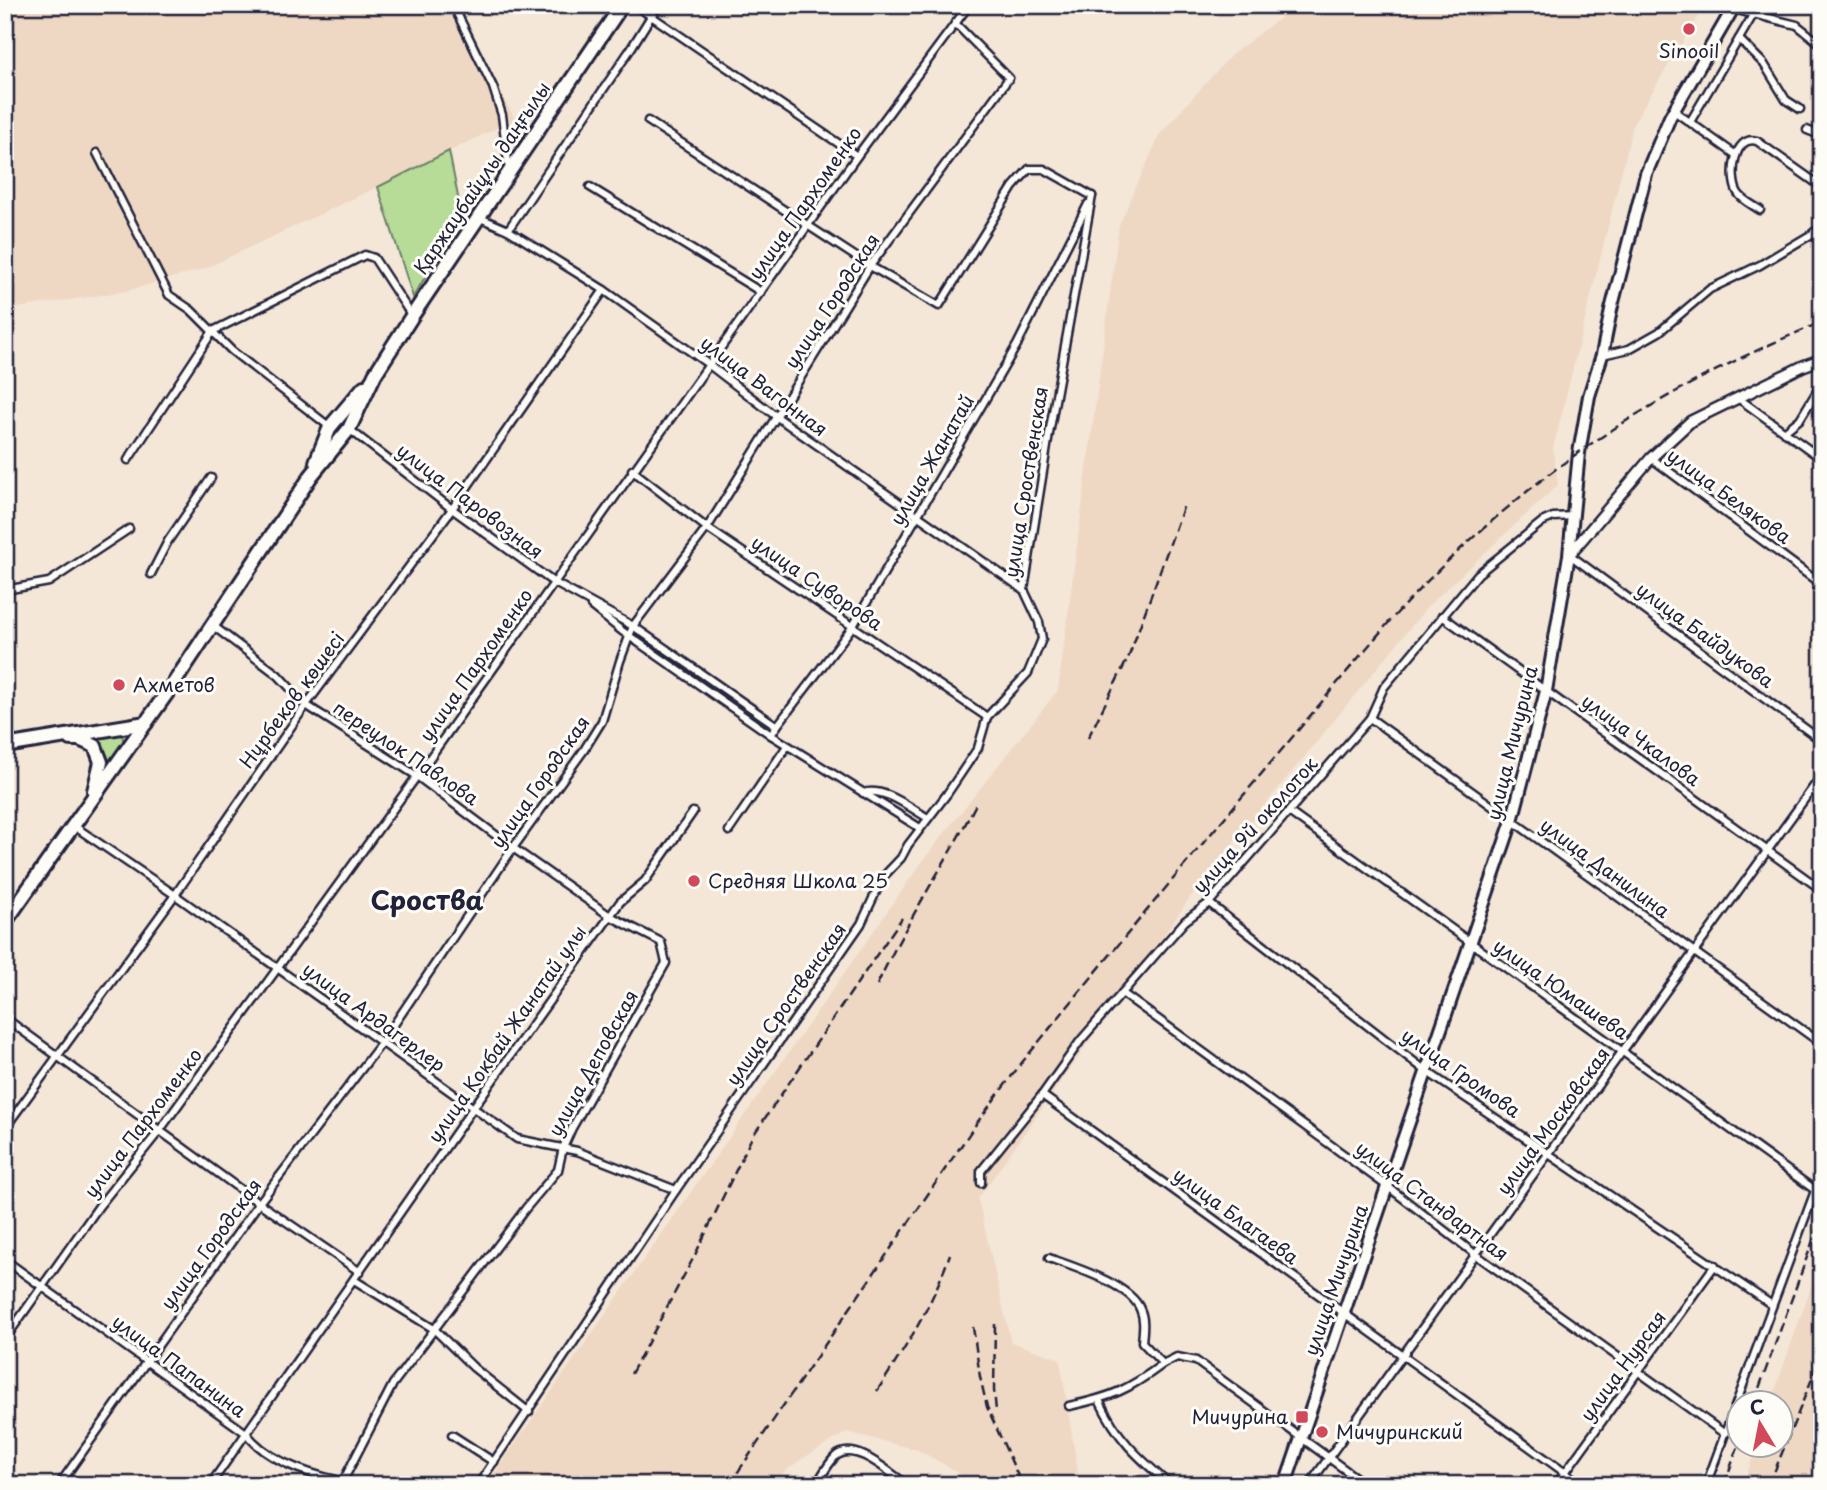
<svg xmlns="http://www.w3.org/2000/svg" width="1827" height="1490" font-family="'Playpen Sans',sans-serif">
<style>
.built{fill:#eed8c3}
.green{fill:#b6dc97;stroke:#6c7f69;stroke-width:2}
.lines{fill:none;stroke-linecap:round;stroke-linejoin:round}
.street-casing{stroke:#22223b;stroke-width:11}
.secondary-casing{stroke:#22223b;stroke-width:14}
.primary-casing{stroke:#22223b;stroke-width:16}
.highway-casing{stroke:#22223b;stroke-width:18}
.street{stroke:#fdfcf7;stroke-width:6}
.secondary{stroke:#fdfcf7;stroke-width:9}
.primary{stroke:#fdfcf7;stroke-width:10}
.highway{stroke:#fdfcf7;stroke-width:12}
.rail{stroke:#22223b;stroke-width:2.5;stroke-dasharray:10 5;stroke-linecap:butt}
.poi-dot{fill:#d1495b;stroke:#fdfcf7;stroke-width:2.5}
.labels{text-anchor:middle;stroke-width:6;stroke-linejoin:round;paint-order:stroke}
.poi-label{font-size:19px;fill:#22223b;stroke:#fdfcf7;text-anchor:start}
.street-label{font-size:19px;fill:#22223b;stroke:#fdfcf7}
.district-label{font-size:26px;font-weight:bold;fill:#22223b;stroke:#fdfcf7}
</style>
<rect width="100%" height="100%" fill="#f4e7d8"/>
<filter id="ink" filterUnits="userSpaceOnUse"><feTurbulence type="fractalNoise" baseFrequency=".0143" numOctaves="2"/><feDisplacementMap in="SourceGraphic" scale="14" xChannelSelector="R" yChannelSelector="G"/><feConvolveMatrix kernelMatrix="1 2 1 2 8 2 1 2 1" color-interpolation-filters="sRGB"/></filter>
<g filter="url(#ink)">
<g class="built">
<path d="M5 5H452L515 119 371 190 204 269 126 291 5 310Z"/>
<path d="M1297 5H1705L1634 122 1553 449 1558 485 1429 605 1199 885 978 1199 1011 1342 1060 1359 1080 1485H980L918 1450 847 1432 799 1461 784 1472 775 1485H486L924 859 1058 690 1119 225 1160 134 1231 55Z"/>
<path d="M1822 1255V1485H1743L1757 1445 1782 1444V1402H1771Z"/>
</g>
<g class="green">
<path d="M449 151 462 217 413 297 378 187Z"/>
<path d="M114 728 122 734 124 744 103 768 96 740 84 733Z"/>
</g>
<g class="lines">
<g class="street-casing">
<g id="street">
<path d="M453 5 493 87 502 115 509 170"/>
<path d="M635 5 857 156"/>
<path d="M1733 9 1797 25 1822 45"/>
<path d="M1739 39 1764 64 1786 100 1800 109"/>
<path d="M1674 111 1736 155"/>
<path d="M648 121 870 266 939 306 1013 187 1029 169H1044L1092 196"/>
<path d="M1690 122 1753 15"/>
<path d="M1807 130 1822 136"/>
<path d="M97 153 169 295 191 310 232 351 330 427"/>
<path d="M590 187 761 292"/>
<path d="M1760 210C1753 205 1742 200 1738 193 1729 179 1733 134 1757 141L1822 187"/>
<path d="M478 217 508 230 604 290 708 364 777 417 1024 590"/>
<path d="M508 230 630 50 658 5"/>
<path d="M1814 232 1822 247"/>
<path d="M1602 355 1629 349 1659 332 1710 289 1760 265 1822 228"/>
<path d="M1738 398 1822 459"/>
<path d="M349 429 452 509 553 582 633 626 777 726 771 735 920 828"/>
<path d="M1784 432 1800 419 1822 383"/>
<path d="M1651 458 1822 585"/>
<path d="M128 460 213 331 365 255 374 258 412 316"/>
<path d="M632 470 707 528 987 717"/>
<path d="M1570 555 1822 741"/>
<path d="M151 574 168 541 211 478"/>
<path d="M5 590 49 582 129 529"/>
<path d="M591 606 622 631 771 735"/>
<path d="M1442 616 1822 890"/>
<path d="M212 625 278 675 306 705 417 776 513 848 610 916 661 942 666 963 572 1128 563 1148 558 1170 526 1208 393 1384 341 1485"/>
<path d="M1370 718 1822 1044"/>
<path d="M777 726 853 626 1017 345 1088 204"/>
<path d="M863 793C884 786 910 808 928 818"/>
<path d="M1289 812 1815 1190"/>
<path d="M74 826 175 895 517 1139 577 1151 676 1190"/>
<path d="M729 831 787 746"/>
<path d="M1209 903 1426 1071 1772 1305"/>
<path d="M1122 993 1387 1186 1475 1254 1725 1434"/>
<path d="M5 1018 259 1203 360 1272"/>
<path d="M1042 1095 1582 1485"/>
<path d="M5 1128 175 895 306 705 452 509 604 290"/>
<path d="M981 1183V1171L1042 1095 1081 1040 1185 921 1209 903 1370 718 1384 687 1478 574 1542 522 1553 517 1574 516"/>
<path d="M1049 1258C1073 1267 1130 1284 1140 1309 1145 1319 1143 1331 1142 1342L1163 1364 1177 1357 1196 1361 1366 1485"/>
<path d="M5 1260 246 1433C267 1461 308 1474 341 1481"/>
<path d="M354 1280 434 1329 474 1368 529 1412"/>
<path d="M5 1339 99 1206 160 1130 417 776 857 156 969 5"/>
<path d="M1099 1400C1118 1440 1137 1456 1170 1485"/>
<path d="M1069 1406C1112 1397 1128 1390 1163 1364"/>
<path d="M452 1435 494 1462"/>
<path d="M59 1485 259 1203 383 1041 513 848 584 750 602 721 620 661 633 626 707 528 870 266 1009 78 955 23"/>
<path d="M210 1485 473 1108 620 902 645 881 693 812"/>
<path d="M478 1485 676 1190 861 924 883 877 901 858 908 845 947 794 978 748 987 717 1028 673 1042 639 1039 622 1024 590 1049 434 1092 196"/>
<path d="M816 1485C822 1476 827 1465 835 1457 854 1439 890 1473 907 1485"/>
<path d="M1309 1485 1822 775"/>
<path d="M1556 1485 1715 1265"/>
<path d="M1706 1485 1822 1172"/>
</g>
</g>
<g class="secondary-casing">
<path id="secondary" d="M1569 555 1651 458 1691 421 1803 366 1822 359"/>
</g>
<g class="primary-casing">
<path id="primary" d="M1285 1485 1512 821 1546 691 1569 555 1579 453 1589 396 1602 355 1611 310 1646 174 1670 117 1735 5"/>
</g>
<g class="highway-casing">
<g id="highway">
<path d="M316 462 330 427 364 387"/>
<path d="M71 739H79L95 746 101 762 94 791"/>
<path d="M5 746 146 723"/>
<path d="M5 922 174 683 311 476 349 429 375 374 412 316 622 5"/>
</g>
</g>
<use href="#street" class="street"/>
<use href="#secondary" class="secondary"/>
<use href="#primary" class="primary"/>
<use href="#highway" class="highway"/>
<g class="rail">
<path d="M1088 738 1129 656 1184 505"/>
<path d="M877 985C906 922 944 866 976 804"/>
<path d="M995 1324 994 1390 996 1411"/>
<path d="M973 1327 980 1377 987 1407 1022 1485"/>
<path d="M631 1374 695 1255 752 1137 902 918"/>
<path d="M877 1391C908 1344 931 1308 950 1254"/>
<path d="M1754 1402 1822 1216"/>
<path d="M729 1485 976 1124 1020 1065C1105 960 1192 856 1279 753 1319 706 1357 658 1398 612 1436 570 1480 530 1524 494 1613 421 1715 366 1822 322"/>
<path d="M1712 1485 1728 1435"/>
<path d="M1724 1485 1740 1441"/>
<path d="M1769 1485 1822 1354"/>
</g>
</g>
</g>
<g class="poi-dot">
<circle cx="1689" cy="29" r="7"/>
<circle cx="119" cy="685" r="7"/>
<circle cx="694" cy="881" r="7"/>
<rect x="1295" y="1410" width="14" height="14" rx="3.5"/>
<circle cx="1322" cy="1432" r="7"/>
</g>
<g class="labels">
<g class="poi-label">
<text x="1689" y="58" text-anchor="middle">Sinooil</text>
<text x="133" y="692">Ахметов</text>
<text x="708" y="888">Средняя Школа 25</text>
<text x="1288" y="1424" text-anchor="end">Мичурина</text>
<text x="1336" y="1439">Мичуринский</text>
</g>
<g class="street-label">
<text transform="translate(482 178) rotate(-56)" y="7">Қаржаубайұлы даңғылы</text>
<text transform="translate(805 203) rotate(-55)" y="7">улица Пархоменко</text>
<text transform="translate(832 301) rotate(-57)" y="7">улица Городская</text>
<text transform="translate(764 386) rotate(37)" y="7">улица Вагонная</text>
<text transform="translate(932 460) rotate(-60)" y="7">улица Жанатай</text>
<text transform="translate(1026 482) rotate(-81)" y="7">улица Сроственская</text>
<text transform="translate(1729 496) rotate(36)" y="7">улица Белякова</text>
<text transform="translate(470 501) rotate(37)" y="7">улица Паровозная</text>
<text transform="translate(817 583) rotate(34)" y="7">улица Суворова</text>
<text transform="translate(1705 635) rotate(36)" y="7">улица Байдукова</text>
<text transform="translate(476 665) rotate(-55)" y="7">улица Пархоменко</text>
<text transform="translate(292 700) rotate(-54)" y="7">Нұрбеков көшесі</text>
<text transform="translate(1641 740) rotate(36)" y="7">улица Чкалова</text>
<text transform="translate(1512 743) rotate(-76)" y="7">улица Мичурина</text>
<text transform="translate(406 753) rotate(34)" y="7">переулок Павлова</text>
<text transform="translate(540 782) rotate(-55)" y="7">улица Городская</text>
<text transform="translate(1255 825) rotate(-48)" y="7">улица 9й околоток</text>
<text transform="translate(1605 868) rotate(36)" y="7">улица Данилина</text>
<text transform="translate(1561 989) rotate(35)" y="7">улица Юмашева</text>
<text transform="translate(786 1004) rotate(-55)" y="7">улица Сроственская</text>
<text transform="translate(374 1017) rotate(36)" y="7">улица Ардагерлер</text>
<text transform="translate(507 1034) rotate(-55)" y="7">улица Кокбай Жанатай улы</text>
<text transform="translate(593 1063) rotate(-61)" y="7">улица Деповская</text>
<text transform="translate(1461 1073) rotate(35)" y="7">улица Громова</text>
<text transform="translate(1553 1121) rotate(-54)" y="7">улица Московская</text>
<text transform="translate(143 1123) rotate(-53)" y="7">улица Пархоменко</text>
<text transform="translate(1432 1201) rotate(37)" y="7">улица Стандартная</text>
<text transform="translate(1236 1216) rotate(36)" y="7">улица Благаева</text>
<text transform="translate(211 1244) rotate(-54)" y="7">улица Городская</text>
<text transform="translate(1336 1280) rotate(-71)" y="7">улица Мичурина</text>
<text transform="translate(179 1366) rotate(36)" y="7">улица Папанина</text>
<text transform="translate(1623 1366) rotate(-54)" y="7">улица Нурсая</text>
</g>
<g class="district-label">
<text x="427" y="910">Сроства</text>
</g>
</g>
<rect width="1827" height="1490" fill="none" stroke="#fdfcf7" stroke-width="28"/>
<rect x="14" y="14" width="1799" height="1462" fill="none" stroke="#22223b" stroke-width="2.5" filter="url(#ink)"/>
<g transform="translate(1760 1424) rotate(350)"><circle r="33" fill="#fdfcf7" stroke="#a5a5ac" stroke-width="2"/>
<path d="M0-5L12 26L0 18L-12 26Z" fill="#d1495b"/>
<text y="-10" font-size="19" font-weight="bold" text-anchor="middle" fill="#22223b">С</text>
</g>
</svg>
